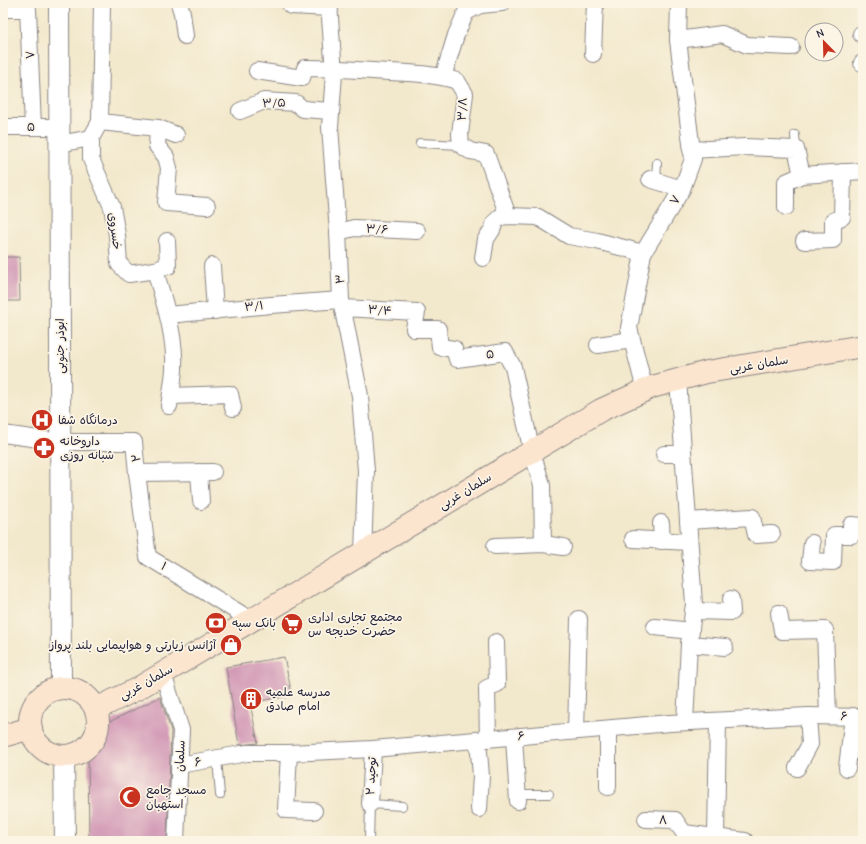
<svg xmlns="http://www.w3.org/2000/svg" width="866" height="844" font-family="'Comic Neue','Playpen Sans Arabic',sans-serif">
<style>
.building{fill:#cd8fb0}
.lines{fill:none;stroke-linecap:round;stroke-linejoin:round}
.service-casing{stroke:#8a8584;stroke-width:10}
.minor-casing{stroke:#8a8584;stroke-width:18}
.tertiary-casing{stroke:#8a8584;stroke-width:22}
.secondary-casing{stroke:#8a8584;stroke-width:24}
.service{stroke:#fff;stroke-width:8}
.minor{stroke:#fff;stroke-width:16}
.tertiary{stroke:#fff;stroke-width:20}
.secondary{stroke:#fce5cf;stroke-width:22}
.labels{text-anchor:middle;stroke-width:3.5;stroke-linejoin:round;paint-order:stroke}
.street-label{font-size:12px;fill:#22223b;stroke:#fcf5e5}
.poi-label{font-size:12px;fill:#22223b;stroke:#fcf5e5;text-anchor:start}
</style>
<rect width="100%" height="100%" fill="#fcf5e5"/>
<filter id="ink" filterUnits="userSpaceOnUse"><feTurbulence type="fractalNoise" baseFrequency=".025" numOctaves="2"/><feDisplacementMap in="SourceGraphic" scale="8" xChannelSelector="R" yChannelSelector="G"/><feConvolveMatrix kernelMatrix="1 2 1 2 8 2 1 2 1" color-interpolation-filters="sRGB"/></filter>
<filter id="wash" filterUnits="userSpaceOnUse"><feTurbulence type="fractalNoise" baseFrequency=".012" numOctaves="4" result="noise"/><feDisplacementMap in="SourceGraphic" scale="16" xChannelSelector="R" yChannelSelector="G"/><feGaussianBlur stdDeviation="0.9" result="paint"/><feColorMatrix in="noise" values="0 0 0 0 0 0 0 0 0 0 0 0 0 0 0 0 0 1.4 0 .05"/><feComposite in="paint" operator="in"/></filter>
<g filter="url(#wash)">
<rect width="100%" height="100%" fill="#f2e8cc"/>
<g id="blocks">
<g class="building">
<path d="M3 257H19L20 301H3Z"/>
<path d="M284 657 292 695 250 703 258 743 239 745 226 667Z"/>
<path d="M160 697 171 731 167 841H89L88 752 101 726Z"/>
</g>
</g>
</g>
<g filter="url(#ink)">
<use href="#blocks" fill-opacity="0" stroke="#8a8584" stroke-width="1"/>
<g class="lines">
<g class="service-casing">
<g id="service">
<path d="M795 135 796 149"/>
<path d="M420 143 461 145"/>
<path d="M656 181 657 163"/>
<path d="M217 758 220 795"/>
<path d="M518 794H549"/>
<path d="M369 841 370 804 402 806"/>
</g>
</g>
<g class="minor-casing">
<g id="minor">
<path d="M179 3 182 13 185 36"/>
<path d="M329 3 334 74 330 127 338 232 341 300 360 396 366 471 363 553"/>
<path d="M291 6 330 8"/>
<path d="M3 9H28L33 127"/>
<path d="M861 34H863"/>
<path d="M678 40 722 34 747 45 791 47"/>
<path d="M593 54 595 3"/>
<path d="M862 63H863"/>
<path d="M257 71 302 78 305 68C333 68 360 70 388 72 411 73 435 74 457 81L465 94 460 134 461 145 470 151 486 154 508 216"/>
<path d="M443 77 456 35 466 12 480 5 502 3"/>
<path d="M240 111 264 101 296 103 303 109 331 111"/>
<path d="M100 122 158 128 176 135"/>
<path d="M3 127H59"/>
<path d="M158 128 157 146 166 157 169 168 166 203 207 206"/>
<path d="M91 138V159L112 207 117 235 119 264 129 274 155 270 168 266 167 241"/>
<path d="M59 144 91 138 100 122 102 3"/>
<path d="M691 150 745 147 796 149 802 175"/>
<path d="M650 179 682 189"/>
<path d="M786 207V182L802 175 863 171"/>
<path d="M338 232 354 228 417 231"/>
<path d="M804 241 833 240V221L842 217 843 172"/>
<path d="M483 258 486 239 492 230 495 222 500 217 508 216 538 217 569 236 597 241 643 253"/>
<path d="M212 266 215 311"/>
<path d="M155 270C164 302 176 336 174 370 173 382 171 394 169 406"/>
<path d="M343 308 417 312 414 329H438L440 347 454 349 457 359 505 352 513 367 532 452 542 485 543 544"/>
<path d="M168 315 271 305 341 300"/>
<path d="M598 345 632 340"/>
<path d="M678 380 694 604 689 644 685 722"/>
<path d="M645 390 629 328 643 253 682 189 693 159 678 40 679 3"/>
<path d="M171 396 230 394 233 408"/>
<path d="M3 434 60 442H134L137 473 213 472"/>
<path d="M664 454H683"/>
<path d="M199 472 201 501"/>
<path d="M137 473 148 557 251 620"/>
<path d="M688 521 752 517 756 535 772 534"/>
<path d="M661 523 662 541"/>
<path d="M633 539 689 542"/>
<path d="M812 543 810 561 833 562 834 535H852L851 525 863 526"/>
<path d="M495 546 543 544 563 547"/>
<path d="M693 611 732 612 731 599"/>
<path d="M779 613 782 631 825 630 828 716"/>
<path d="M655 627 691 631"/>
<path d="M689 644 725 647"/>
<path d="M163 674 181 730 176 841"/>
<path d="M608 729V787"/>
<path d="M576 731 579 619"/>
<path d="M514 737 518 801"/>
<path d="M488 739 487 688 497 684 496 642"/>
<path d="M478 740 481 776 479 809"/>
<path d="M289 753 286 810 314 811"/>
<path d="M179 765 247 753H289L373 749 670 723 808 716 863 717"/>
<path d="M797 768 810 744 808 716"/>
<path d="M847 768 853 716"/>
<path d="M370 804 373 749"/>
<path d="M646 819 675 820 684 833 745 841"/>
<path d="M716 837 718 721"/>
</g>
</g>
<g class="tertiary-casing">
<g id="tertiary">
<path d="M59 3 61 688"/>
<path d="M64 756 65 841"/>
</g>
</g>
<g class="secondary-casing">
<g id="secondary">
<circle cx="64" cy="722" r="34"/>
<path d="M96 709 137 689 601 410 652 387 707 372 863 346"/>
<path d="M3 736 31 728"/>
</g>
</g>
<use href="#service" class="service"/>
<use href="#minor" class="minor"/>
<use href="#tertiary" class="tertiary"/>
<use href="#secondary" class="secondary"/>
</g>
</g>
<defs>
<g id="hospital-disc" transform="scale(1.15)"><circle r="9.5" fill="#c8321e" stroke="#fcf5e5"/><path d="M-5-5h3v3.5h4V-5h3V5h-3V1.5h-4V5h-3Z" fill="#fff"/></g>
<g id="pharmacy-disc" transform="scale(1.15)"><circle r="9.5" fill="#c8321e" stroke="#fcf5e5"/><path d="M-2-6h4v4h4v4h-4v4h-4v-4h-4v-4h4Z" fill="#fff"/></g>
<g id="bank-disc" transform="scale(1.15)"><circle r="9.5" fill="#c8321e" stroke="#fcf5e5"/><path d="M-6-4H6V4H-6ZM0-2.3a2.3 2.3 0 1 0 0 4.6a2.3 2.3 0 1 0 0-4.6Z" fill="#fff"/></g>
<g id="supermarket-disc" transform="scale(1.15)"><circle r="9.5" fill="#c8321e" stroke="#fcf5e5"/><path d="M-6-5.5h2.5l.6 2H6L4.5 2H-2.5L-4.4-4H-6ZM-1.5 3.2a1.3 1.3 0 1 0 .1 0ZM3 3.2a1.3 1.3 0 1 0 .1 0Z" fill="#fff"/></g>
<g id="shop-disc" transform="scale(1.15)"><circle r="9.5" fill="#c8321e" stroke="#fcf5e5"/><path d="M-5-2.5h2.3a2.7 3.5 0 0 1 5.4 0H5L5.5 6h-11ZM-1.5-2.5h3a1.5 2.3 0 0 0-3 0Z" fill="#fff"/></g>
<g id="building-disc" transform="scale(1.15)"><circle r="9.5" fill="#c8321e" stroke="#fcf5e5"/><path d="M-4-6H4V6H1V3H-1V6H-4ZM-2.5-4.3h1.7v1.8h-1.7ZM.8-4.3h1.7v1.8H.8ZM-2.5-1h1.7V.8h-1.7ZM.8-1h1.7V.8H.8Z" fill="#fff"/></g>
<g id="mosque-disc" transform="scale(1.15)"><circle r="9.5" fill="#c8321e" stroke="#fcf5e5"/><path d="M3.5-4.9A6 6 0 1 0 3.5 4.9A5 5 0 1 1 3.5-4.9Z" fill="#fff"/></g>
</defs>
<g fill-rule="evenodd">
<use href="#hospital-disc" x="42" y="420"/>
<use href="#pharmacy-disc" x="44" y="448"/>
<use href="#bank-disc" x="216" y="623"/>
<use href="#supermarket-disc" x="292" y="624"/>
<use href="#shop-disc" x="231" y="645"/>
<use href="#building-disc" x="251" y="699"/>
<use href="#mosque-disc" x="130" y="797"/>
</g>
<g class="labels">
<g class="street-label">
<text transform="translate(30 55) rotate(-92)" y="4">۷</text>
<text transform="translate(274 103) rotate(-3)" y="4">۳/۵</text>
<text transform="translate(462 109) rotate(-87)" y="4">۳/۸</text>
<text x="31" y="131">۵</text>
<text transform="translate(675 200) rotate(-59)" y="4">۷</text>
<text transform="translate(377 229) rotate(3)" y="4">۳/۶</text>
<text transform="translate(115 231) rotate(82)" y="4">خسروی</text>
<text transform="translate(340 279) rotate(-92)" y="4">۳</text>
<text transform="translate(254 306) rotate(-6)" y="4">۳/۱</text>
<text transform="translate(380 310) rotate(3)" y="4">۳/۴</text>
<text transform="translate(60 346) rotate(-90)" y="4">ابوذر جنوبی</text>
<text transform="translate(490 354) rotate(-6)" y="4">۵</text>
<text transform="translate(759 364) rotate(-9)" y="4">سلمان غربی</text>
<text transform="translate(136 458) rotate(-97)" y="4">۲</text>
<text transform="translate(465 491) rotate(-31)" y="4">سلمان غربی</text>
<text transform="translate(164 566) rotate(32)" y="4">۱</text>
<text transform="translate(146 682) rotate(-29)" y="4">سلمان غربی</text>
<text transform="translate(844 716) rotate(1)" y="4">۶</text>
<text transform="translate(521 736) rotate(-5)" y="4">۶</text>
<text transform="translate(180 756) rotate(-87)" y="4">سلمان</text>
<text transform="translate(198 762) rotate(-10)" y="4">۶</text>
<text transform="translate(371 776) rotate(-87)" y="4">توحید ۲</text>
<text transform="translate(663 820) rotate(2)" y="4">۸</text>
</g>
<g class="poi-label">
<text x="58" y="424">درمانگاه شفا</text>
<text x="60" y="445">داروخانه<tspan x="60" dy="14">شبانه روزی</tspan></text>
<text x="308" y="621">مجتمع تجاری اداری<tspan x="308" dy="14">حضرت خدیجه س</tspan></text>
<text x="232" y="627">بانک سپه</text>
<text x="216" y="649" text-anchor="end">آژانس زیارتی و هواپیمایی بلند پرواز</text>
<text x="266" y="696">مدرسه علمیه<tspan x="266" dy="14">امام صادق</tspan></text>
<text x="146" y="794">مسجد جامع<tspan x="146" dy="14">استهبان</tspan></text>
</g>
</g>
<rect width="866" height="844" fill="none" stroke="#fcf5e5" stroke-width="16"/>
<g transform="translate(824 42) rotate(337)"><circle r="19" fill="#fcf5e5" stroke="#a5a1a1"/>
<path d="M0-3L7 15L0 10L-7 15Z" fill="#c8321e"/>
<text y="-6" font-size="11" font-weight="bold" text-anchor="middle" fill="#22223b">N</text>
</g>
</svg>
